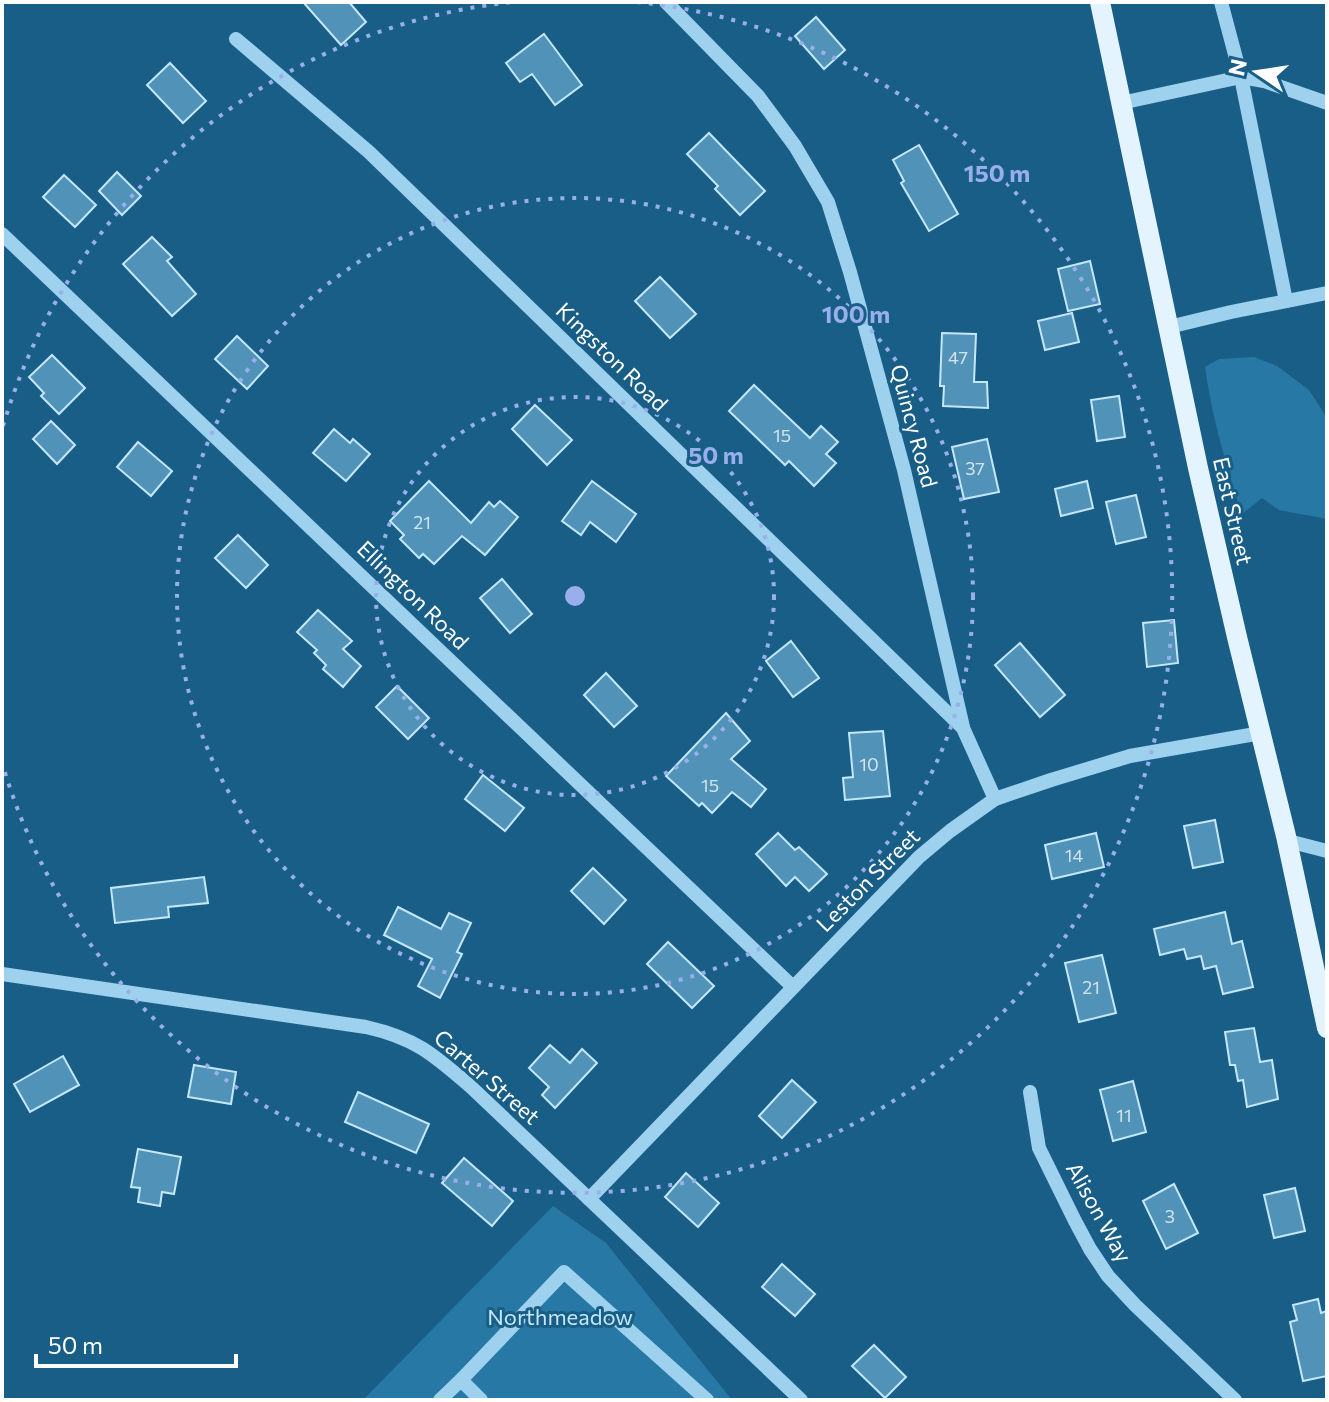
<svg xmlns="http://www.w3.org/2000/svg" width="1329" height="1402" font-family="Commissioner,sans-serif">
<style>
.green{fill:#2778a4}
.building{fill:#5193b8;stroke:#c4e7fa;stroke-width:2}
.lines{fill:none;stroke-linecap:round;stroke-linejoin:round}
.minor{stroke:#9ed1ed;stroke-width:14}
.major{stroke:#e4f4ff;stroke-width:20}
.ring{fill:none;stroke:#99afed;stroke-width:4;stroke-dasharray:4 8}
.labels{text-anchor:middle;stroke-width:6;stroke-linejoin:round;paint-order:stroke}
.number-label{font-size:18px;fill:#d4e4ed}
.street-label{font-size:22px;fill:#fff;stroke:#185e87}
.park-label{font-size:22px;fill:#c4e7fa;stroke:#185e87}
.centre{fill:#99afed;stroke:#185e87;stroke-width:4}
.ring-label{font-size:24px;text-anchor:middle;font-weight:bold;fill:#99afed;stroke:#185e87;stroke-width:6;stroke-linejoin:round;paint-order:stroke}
</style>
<rect width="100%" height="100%" fill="#185e87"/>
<g class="green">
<path d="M1254 357 1277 366 1309 390 1327 418V519L1279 510 1262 498 1242 514C1226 466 1212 417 1205 367L1219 359Z"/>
<path d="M553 1206 606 1243 732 1400H363Z"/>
</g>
<g class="building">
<path d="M303 2H349L366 22 341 45Z"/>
<path d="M816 17 845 50 824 69 795 36Z"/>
<path d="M544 34 582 85 555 105 532 74 520 82 506 63Z"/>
<path d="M170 63 206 101 183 123 147 85Z"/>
<path d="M709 133 765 191 740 215 715 189 718 186 687 154Z"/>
<path d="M919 145 958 214 929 231 901 183 904 181 893 160Z"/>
<path d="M117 172 141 196 122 215 99 191Z"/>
<path d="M64 175 96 205 75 227 43 197Z"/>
<path d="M152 237 172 257 167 261 196 294 172 316 123 264Z"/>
<path d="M1090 261 1100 304 1068 311 1058 269Z"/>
<path d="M660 277 696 314 670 338 635 301Z"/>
<path d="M1072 313 1079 342 1045 350 1038 321Z"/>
<path d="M942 333 976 334 974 382H987L988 408 943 406 944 386H940Z"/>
<path d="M237 336 268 366 247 389 215 359Z"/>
<path d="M52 355 85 388 59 414 41 396 44 393 29 377Z"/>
<path d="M754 385 810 438 821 426 838 442 826 454 836 463 814 486 789 461 785 465 729 411Z"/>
<path d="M1119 396 1125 437 1097 441 1091 400Z"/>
<path d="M535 405 572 440 547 465 512 429Z"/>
<path d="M51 421 75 445 57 464 33 439Z"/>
<path d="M334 429 350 443 353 439 370 454 346 481 313 453Z"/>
<path d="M987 439 999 492 964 499 952 447Z"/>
<path d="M138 442 172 471 151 496 117 467Z"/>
<path d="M429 481 471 523 489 502 494 507 500 501 518 517 485 555 462 536 434 564 423 554 419 558 400 539 404 535 390 521Z"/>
<path d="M592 481 636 514 616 542 590 522 581 535 562 521Z"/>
<path d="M1087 481 1093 508 1061 516 1055 489Z"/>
<path d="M1136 495 1146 537 1116 544 1106 502Z"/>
<path d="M238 535 268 565 246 588 215 558Z"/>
<path d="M502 579 532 614 510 633 480 598Z"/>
<path d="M318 610 352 641 343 649 361 666 343 687 323 669 326 665 314 653 317 650 297 632Z"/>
<path d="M1174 620 1178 663 1147 667 1143 623Z"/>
<path d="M791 641 819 678 793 697 766 661Z"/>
<path d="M1020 643 1065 695 1040 717 995 665Z"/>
<path d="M606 673 637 706 614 727 584 695Z"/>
<path d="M397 686 429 718 408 739 376 707Z"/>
<path d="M726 713 750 741 731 759 766 789 751 807 732 792 712 813 702 803 699 806 666 776Z"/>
<path d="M883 731 890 796 845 800 843 778 853 777 849 733Z"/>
<path d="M483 775 524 808 505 831 465 799Z"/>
<path d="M1215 820 1223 862 1193 868 1184 826Z"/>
<path d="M778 833 795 850 799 847 827 874 809 891 795 877 786 886 756 854Z"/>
<path d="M1096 833 1104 867 1052 879 1045 845Z"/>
<path d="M593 868 626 900 604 924 571 891Z"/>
<path d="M204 877 208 903 168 907 169 917 115 923 111 888Z"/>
<path d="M398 907 441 929 449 913 471 923 457 952 462 954 440 998 418 986 432 959 384 935Z"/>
<path d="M1225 912 1232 944 1242 941 1253 987 1223 994 1216 966 1204 969 1201 956 1187 959 1184 949 1160 955 1154 929Z"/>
<path d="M668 942 714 986 692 1008 647 964Z"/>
<path d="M1102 955 1116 1013 1079 1022 1065 963Z"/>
<path d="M1254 1028 1260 1062 1272 1060 1278 1099 1247 1107 1243 1080 1238 1081 1235 1065H1230L1225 1032Z"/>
<path d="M550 1045 570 1063 582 1049 597 1063 555 1108 542 1095 549 1087 529 1068Z"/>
<path d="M63 1056 79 1085 30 1112 14 1084Z"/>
<path d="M194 1065 236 1072 231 1104 188 1097Z"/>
<path d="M792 1080 816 1102 782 1138 759 1116Z"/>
<path d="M1133 1081 1146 1132 1113 1141 1100 1090Z"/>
<path d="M358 1092 429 1124 416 1153 345 1122Z"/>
<path d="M138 1149 181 1157 174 1194 162 1192 160 1206 138 1202 140 1188 131 1187Z"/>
<path d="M464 1158 513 1201 492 1226 442 1183Z"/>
<path d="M686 1173 719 1203 698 1227 665 1197Z"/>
<path d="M1174 1184 1198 1233 1166 1249 1143 1201Z"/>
<path d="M1295 1188 1305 1231 1274 1238 1264 1195Z"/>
<path d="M782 1264 815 1294 795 1316 762 1287Z"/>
<path d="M1318 1299 1321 1313 1327 1311V1376L1303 1381 1290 1322 1297 1320 1293 1305Z"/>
<path d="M874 1345 906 1377 885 1398 852 1366Z"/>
</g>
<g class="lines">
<g class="minor">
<path d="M666 2 758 96 795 146 828 202 850 272 904 470 963 727"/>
<path d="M1221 2 1241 77 1286 301"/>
<path d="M236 39 369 152 963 728 995 799"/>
<path d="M1121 103 1241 77 1264 81 1327 103"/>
<path d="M2 234 793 987"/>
<path d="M1169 327 1231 312 1327 293"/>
<path d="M1288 841 1327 851"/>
<path d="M2 974 366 1027C415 1038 433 1054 470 1086L801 1400"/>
<path d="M1030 1092 1039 1148 1075 1221 1090 1249 1108 1276 1135 1305 1235 1400"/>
<path d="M589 1199 919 857 950 831 995 799 1051 780 1130 756 1261 733"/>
<path d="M440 1400 463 1378"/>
<path d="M481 1400 461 1380 564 1272 707 1400"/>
</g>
<path class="major" d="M1100 2 1198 468 1237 637 1286 836 1327 1028"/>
</g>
<g class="ring">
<circle cx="575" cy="596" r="199"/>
<circle cx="575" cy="596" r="398"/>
<path d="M3 426A597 597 0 0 1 513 2M637 2A597 597 0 1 1 3 766"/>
</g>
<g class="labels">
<g class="number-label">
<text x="958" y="364">47</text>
<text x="782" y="442">15</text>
<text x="975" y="475">37</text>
<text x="422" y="529">21</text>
<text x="869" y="771">10</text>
<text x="710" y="792">15</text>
<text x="1074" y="862">14</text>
<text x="1091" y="994">21</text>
<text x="1124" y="1122">11</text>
<text x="1170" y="1223">3</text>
</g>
<g class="street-label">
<text transform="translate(612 357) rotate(44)" y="8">Kingston Road</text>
<text transform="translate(914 426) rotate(75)" y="8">Quincy Road</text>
<text transform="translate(1233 511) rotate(77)" y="8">East Street</text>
<text transform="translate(413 595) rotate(44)" y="8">Ellington Road</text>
<text transform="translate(868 880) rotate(-45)" y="8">Leston Street</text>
<text transform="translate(487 1077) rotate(41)" y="8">Carter Street</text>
<text transform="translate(1099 1212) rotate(61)" y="8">Alison Way</text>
</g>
<g class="park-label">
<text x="560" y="1325">Northmeadow</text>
</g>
</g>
<circle cx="575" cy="596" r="12" class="centre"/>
<g class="ring-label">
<text x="997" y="182">150 m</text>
<text x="856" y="323">100 m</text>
<text x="716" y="464">50 m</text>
</g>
<rect width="1329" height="1402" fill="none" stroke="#ffffff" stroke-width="8"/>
<g transform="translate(1257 72) rotate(283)" stroke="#185e87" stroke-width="6" paint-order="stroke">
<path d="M0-6L14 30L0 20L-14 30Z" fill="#ffffff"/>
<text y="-12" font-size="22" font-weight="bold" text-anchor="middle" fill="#ffffff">N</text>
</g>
<path d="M36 1354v12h200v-12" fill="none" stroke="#ffffff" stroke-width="4"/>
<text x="48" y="1354" font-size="24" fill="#ffffff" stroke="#185e87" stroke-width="6" paint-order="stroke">50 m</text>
</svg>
